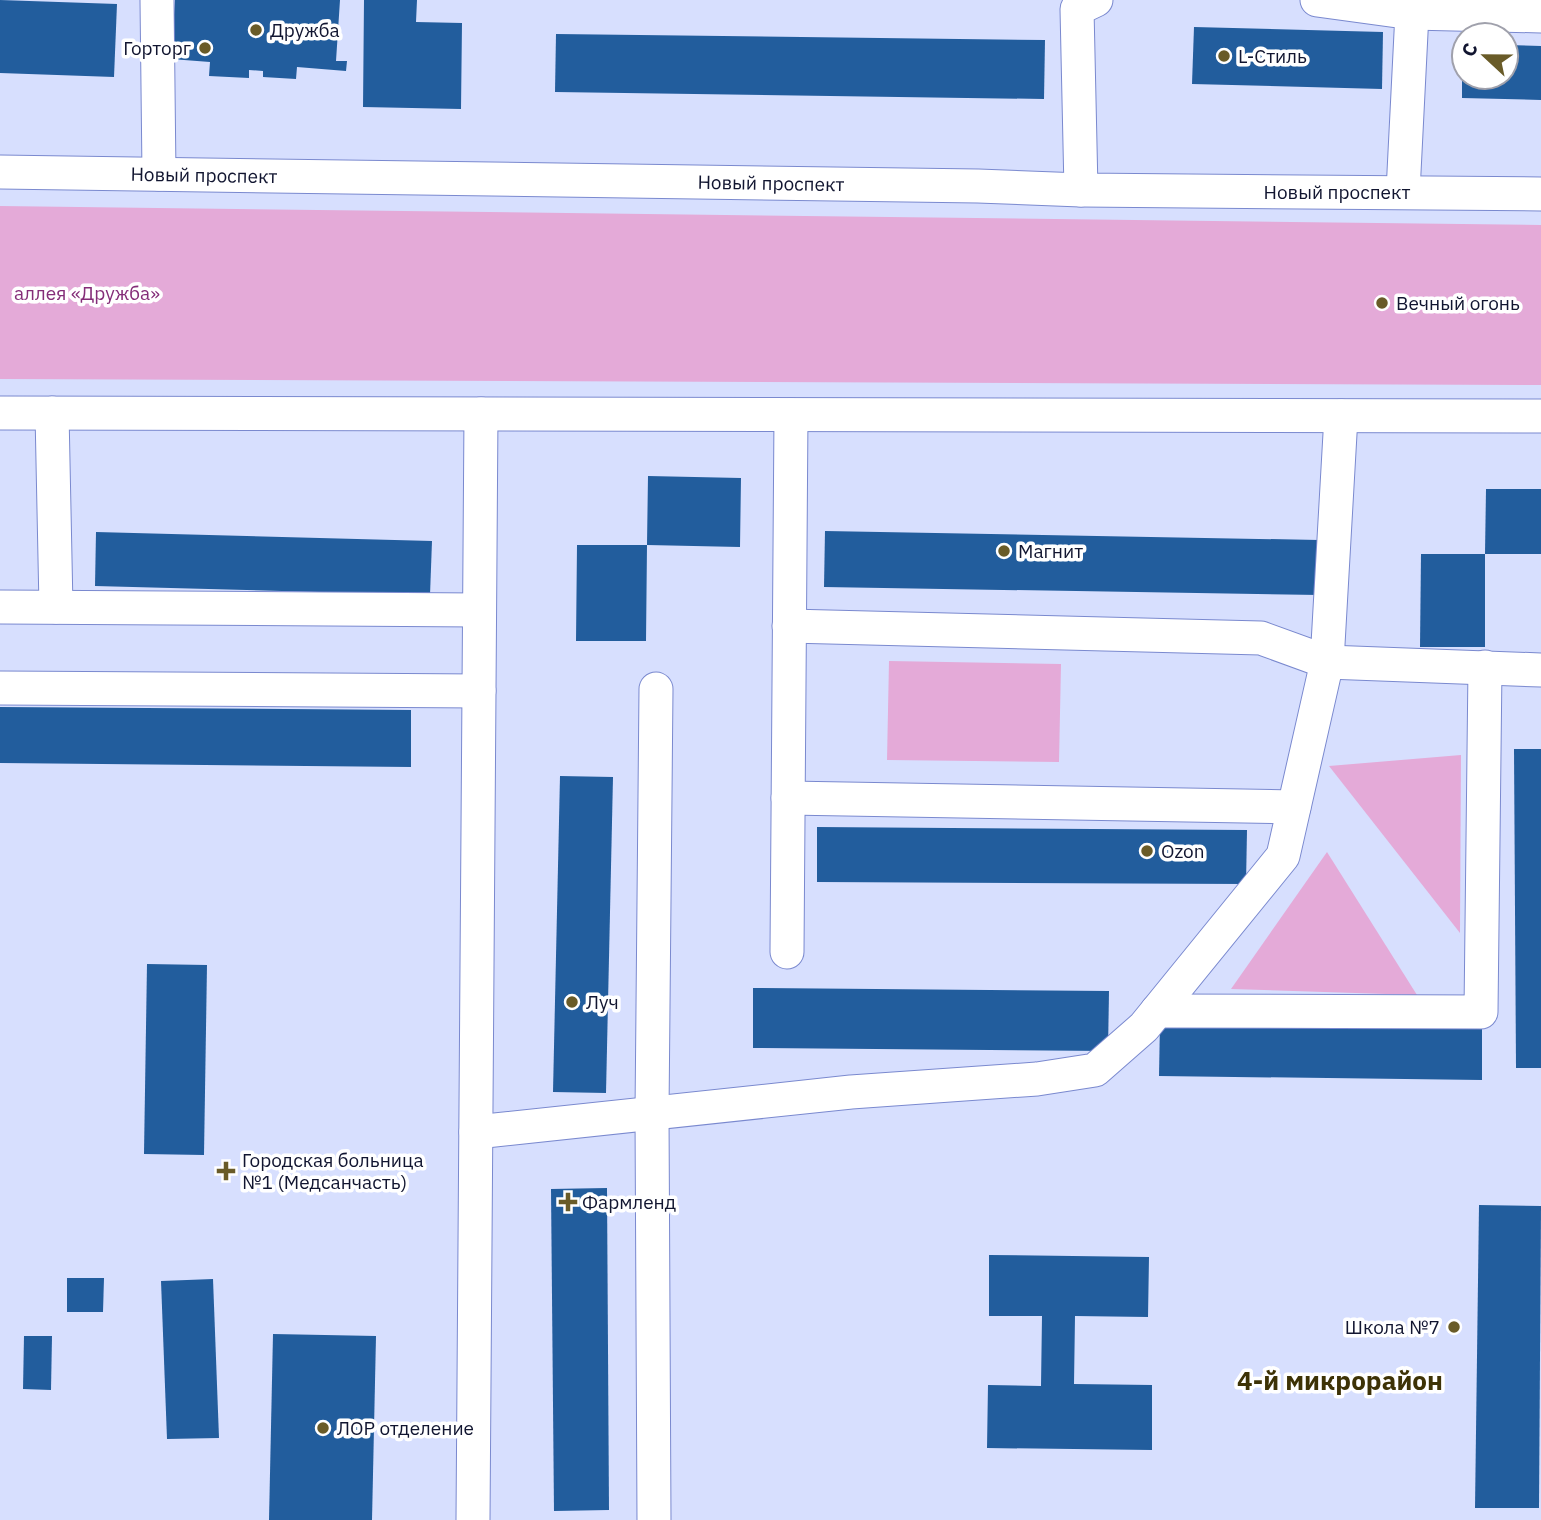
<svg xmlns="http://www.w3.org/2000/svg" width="1541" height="1520" font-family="'IBM Plex Sans',sans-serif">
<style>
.green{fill:#e4aad8}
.building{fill:#225d9d}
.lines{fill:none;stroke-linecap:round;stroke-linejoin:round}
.minor-casing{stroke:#7a89cf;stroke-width:35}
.minor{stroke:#fff;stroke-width:33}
.poi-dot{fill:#695b28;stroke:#fff;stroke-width:2.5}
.labels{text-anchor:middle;stroke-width:7;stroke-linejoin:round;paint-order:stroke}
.poi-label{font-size:19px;fill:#111530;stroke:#fff;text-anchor:start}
.street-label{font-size:19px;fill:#111530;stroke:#fff}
.park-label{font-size:19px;fill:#842d78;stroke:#fff}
.district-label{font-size:26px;font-weight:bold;fill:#3d3206;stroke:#fff}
</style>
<rect width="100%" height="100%" fill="#d7dffe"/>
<g class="green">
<path d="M0 206 1541 225V385L0 379Z"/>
<path d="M889 661 1061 664 1059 762 887 760Z"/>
<path d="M1461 755 1460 933 1329 766Z"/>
<path d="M1327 852 1417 995 1231 989Z"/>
</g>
<g class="building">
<path d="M0 0 117 4 114 77 0 73Z"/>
<path d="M175 0H340L336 61H347L346 71 297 67 296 79 263 77V71L249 70V78L209 76 210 62 171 59Z"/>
<path d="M364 0H417L416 22 462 23 461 109 363 107Z"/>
<path d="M1194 27 1383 32 1382 89 1192 84Z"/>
<path d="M556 34 1045 40 1044 99 555 92Z"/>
<path d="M1506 45 1541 46V100L1462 98V77H1506Z"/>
<path d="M648 476 741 478 740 547 647 545 646 641H576L577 545H647Z"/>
<path d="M1486 489H1541V554H1485Z"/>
<path d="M825 531 1319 540V595L824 587Z"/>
<path d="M96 532 432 541 430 595 95 586Z"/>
<path d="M1421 554H1485V647H1420Z"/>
<path d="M0 707 411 710V767L0 763Z"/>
<path d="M1514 749H1541V1068H1516Z"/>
<path d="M560 776 613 777 606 1093 553 1092Z"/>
<path d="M817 827 1247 830 1246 884 817 882Z"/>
<path d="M147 964 207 965 204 1155 144 1154Z"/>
<path d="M753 988 1109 991 1108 1051 753 1048Z"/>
<path d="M1160 1022 1482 1026V1080L1159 1076Z"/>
<path d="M607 1188 609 1510 554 1511 551 1189Z"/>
<path d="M1479 1205 1541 1206 1539 1508H1475Z"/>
<path d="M989 1255 1149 1257 1148 1317 1075 1316 1074 1384 1152 1385V1450L987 1448 988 1385 1041 1386 1042 1316H989Z"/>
<path d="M67 1278H104L103 1312H67Z"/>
<path d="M213 1279 219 1438 167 1439 161 1281Z"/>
<path d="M273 1334 376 1336 372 1520H269Z"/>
<path d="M24 1336H52L51 1390 23 1389Z"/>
</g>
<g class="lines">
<g class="minor-casing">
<g id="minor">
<path d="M157 0 159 174"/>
<path d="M1317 0 1412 13 1403 192"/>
<path d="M1412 13 1541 16"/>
<path d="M0 172 978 186 1081 190 1541 194"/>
<path d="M1081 190 1077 9 1096 0"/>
<path d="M0 413 1541 416"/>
<path d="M52 413 56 607"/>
<path d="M0 607 479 610"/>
<path d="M789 626 1261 638 1327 662 1541 670"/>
<path d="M0 688 479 691"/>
<path d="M788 798 1294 807"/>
<path d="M787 952 791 415"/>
<path d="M1157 1011 1481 1012 1485 667"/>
<path d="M476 1132 851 1092 1037 1079 1095 1070 1144 1027 1283 856 1327 662 1341 416"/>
<path d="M473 1520 481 414"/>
<path d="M654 1520 652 1113 656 689"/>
</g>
</g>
<use href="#minor" class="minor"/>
</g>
<g class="poi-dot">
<circle cx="256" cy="30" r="7"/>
<circle cx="205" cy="48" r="7"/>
<circle cx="1224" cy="56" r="7"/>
<circle cx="1382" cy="303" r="7"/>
<circle cx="1004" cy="551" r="7"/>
<circle cx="1147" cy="851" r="7"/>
<circle cx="572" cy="1002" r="7"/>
<path d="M222.5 1160.5h7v7h7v7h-7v7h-7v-7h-7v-7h7z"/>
<path d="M564.5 1191.5h7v7h7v7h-7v7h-7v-7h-7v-7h7z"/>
<circle cx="1454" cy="1327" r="7"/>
<circle cx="323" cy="1428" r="7"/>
</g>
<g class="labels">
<g class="poi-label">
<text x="270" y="37">Дружба</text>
<text x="191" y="55" text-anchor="end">Горторг</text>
<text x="1238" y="63">L-Стиль</text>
<text x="1396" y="310">Вечный огонь</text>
<text x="1018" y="558">Магнит</text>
<text x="1161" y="858">Ozon</text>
<text x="586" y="1009">Луч</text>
<text x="242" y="1167">Городская больница<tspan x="242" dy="22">№1 (Медсанчасть)</tspan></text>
<text x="582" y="1209">Фармленд</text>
<text x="1440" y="1334" text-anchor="end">Школа №7</text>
<text x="337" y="1435">ЛОР отделение</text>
</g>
<g class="street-label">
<text transform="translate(204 175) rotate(1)" y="7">Новый проспект</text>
<text transform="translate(771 183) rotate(1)" y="7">Новый проспект</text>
<text x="1337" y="199">Новый проспект</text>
</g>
<g class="park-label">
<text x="87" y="300">аллея «Дружба»</text>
</g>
<g class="district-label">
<text x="1340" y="1390">4-й микрорайон</text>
</g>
</g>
<g transform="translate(1485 56) rotate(292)"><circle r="33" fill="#ffffff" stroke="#a0a1ac" stroke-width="2"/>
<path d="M0-5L12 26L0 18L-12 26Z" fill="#695b28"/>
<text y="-10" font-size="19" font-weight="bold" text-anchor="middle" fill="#111530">С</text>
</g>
</svg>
